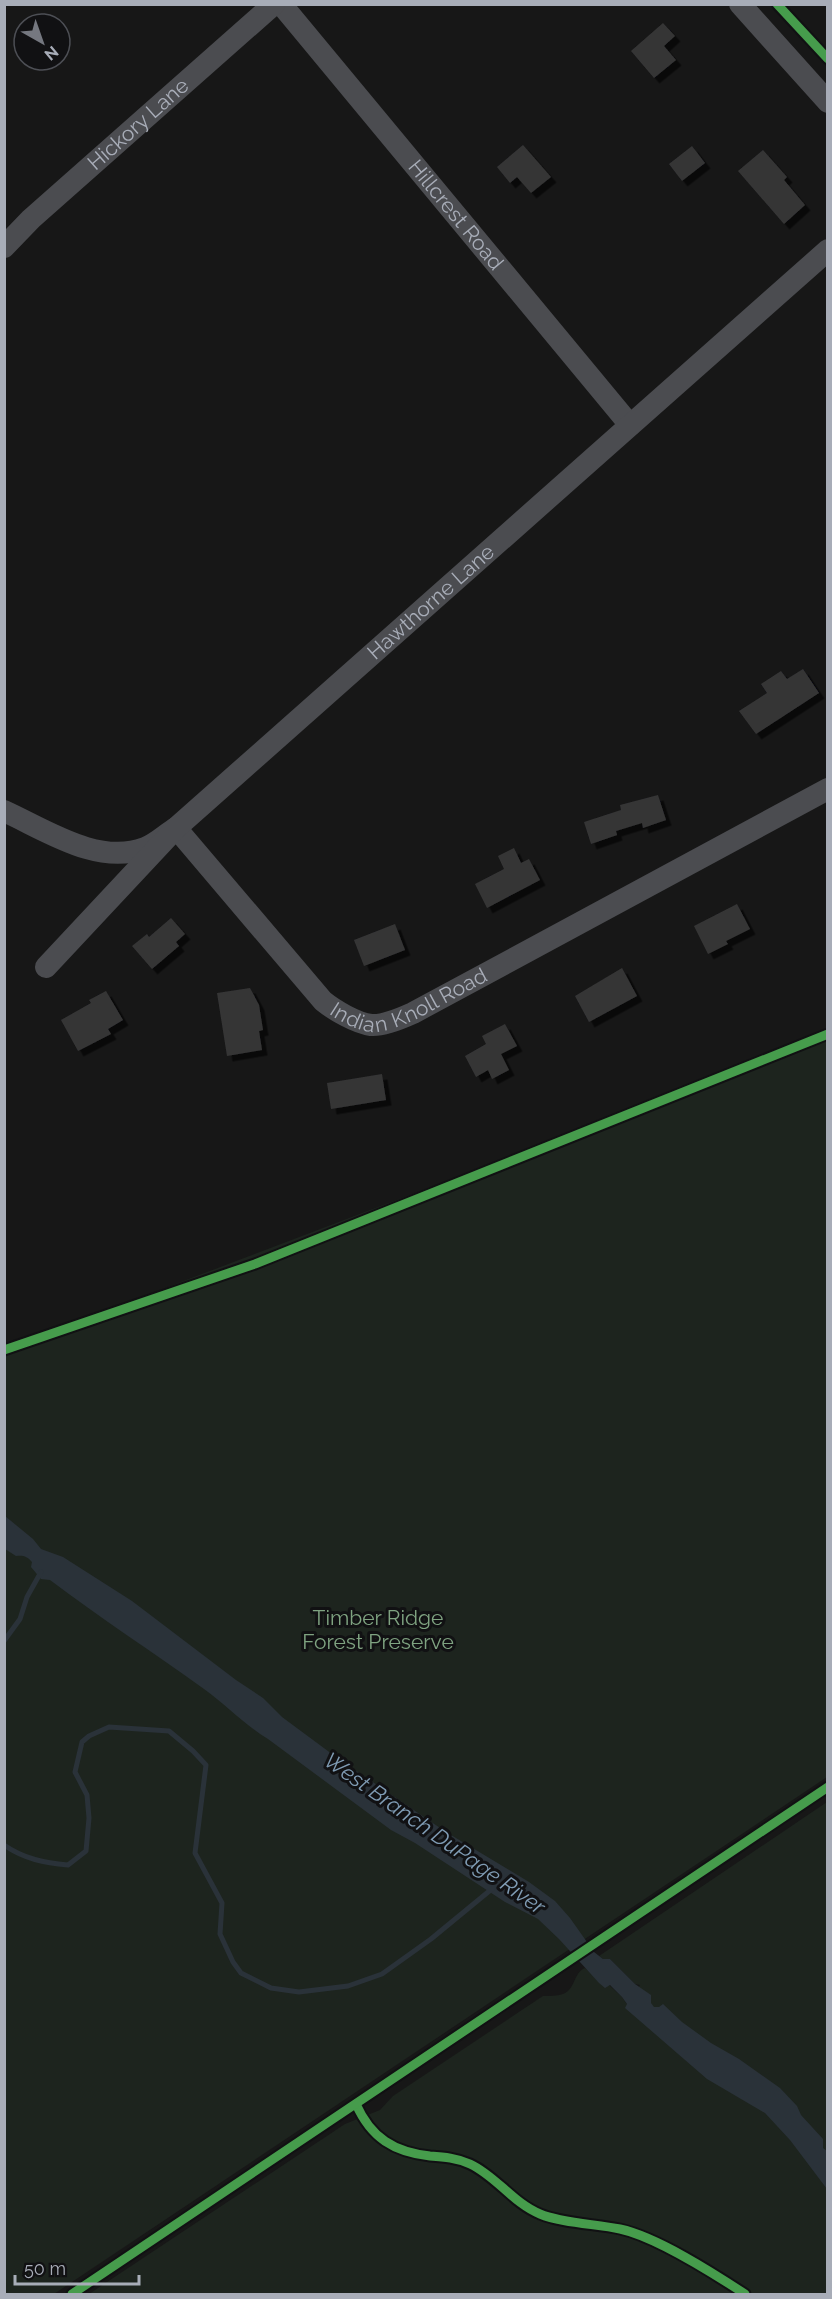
<svg xmlns="http://www.w3.org/2000/svg" width="832" height="2299" font-family="Raleway,sans-serif">
<style>
.green{fill:#1d241e}
.water{fill:#2a3239}
.lines{fill:none;stroke-linecap:round;stroke-linejoin:round}
.stream{stroke:#2a3239;stroke-width:5}
.building{fill:#353536;filter:url(#shadow)}
.minor{stroke:#4b4c50;stroke-width:22}
.cycleway-casing{stroke:#111113;stroke-width:13}
.cycleway{stroke:#469c4c;stroke-width:9}
.labels{text-anchor:middle;stroke-width:6;stroke-linejoin:round;paint-order:stroke}
.street-label{font-size:21px;fill:#a8adb8;stroke:#111113}
.park-label{font-size:21px;fill:#7fa381;stroke:#111113}
.water-label{font-size:22px;font-style:italic;fill:#7f9bb3;stroke:#111113}
</style>
<defs>
<filter id="shadow"><feDropShadow dx="5.5" dy="5.5" stdDeviation="0" flood-color="#0009"/></filter>
</defs>
<rect width="100%" height="100%" fill="#171717"/>
<g class="green">
<path d="M827 1036V1777L54 2294H5V1349Z"/>
<path d="M827 1802V2294H89L345 2124 380 2110 393 2096 543 1996C549 1996 557 1996 563 1994 576 1989 573 1973 585 1968L605 1987 609 1985 622 1997 627 2004 640 1985 635 1984 610 1959H603L599 1956Z"/>
</g>
<path class="water" d="M5 1516 33 1539 41 1549 63 1557 132 1601 236 1680 263 1698 282 1717 336 1757 446 1832 529 1882 555 1901 570 1918 594 1952 603 1959H610L635 1984 651 1995V2003L654 2007H659L663 2004 682 2022 711 2043 739 2059 780 2088 797 2106 801 2115 823 2139V2148L827 2151V2189L790 2140 765 2113 707 2079 625 2008 627 2004 622 1997 610 1985 605 1988 599 1983 559 1939 538 1919 505 1902 415 1843 391 1830 268 1739C245 1725 226 1705 204 1689 153 1652 100 1618 50 1580L41 1579 31 1567 32 1562C27 1556 23 1555 16 1556L5 1549Z"/>
<g class="lines">
<g class="stream">
<path d="M4 1641 20 1619 27 1597 41 1572"/>
<path d="M4 1845C24 1859 45 1863 68 1865L86 1851 89 1818 87 1795 75 1772 82 1742 89 1736 109 1727 169 1731 193 1751 206 1765 195 1853 222 1903 220 1934 233 1962 241 1973 271 1988 299 1992 348 1986 382 1974 431 1939 493 1888"/>
</g>
</g>
<g class="building">
<path d="M663 23 675 36 664 46 676 60 654 78 631 51Z"/>
<path d="M523 145 551 177 531 193 517 177 510 183 497 167Z"/>
<path d="M692 146 705 163 682 181 669 164Z"/>
<path d="M763 150 787 177 784 180 805 205 784 224 738 171Z"/>
<path d="M803 669 819 693 756 734 739 711 767 693 761 684 781 671 787 679Z"/>
<path d="M658 795 666 820 643 828 642 823 616 831 617 835 591 844 584 822 621 810 620 805Z"/>
<path d="M514 848 521 863 529 859 540 880 487 908 475 884 504 869 498 856Z"/>
<path d="M737 904 750 929 726 941 728 944 708 954 694 926Z"/>
<path d="M171 918 185 934 176 942 179 946 152 969 132 946 147 934 149 937Z"/>
<path d="M395 924 405 950 364 966 354 940Z"/>
<path d="M622 968 637 996 589 1022 575 996Z"/>
<path d="M250 988 259 1005 263 1030 259 1031 262 1050 227 1056 217 993Z"/>
<path d="M106 991 123 1020 108 1029 111 1034 78 1051 61 1020 91 1003 89 1000Z"/>
<path d="M505 1024 517 1046 501 1054 509 1070 492 1079 488 1070 476 1077 465 1056 486 1044 482 1036Z"/>
<path d="M382 1074 386 1100 331 1109 327 1083Z"/>
</g>
<g class="lines">
<g class="minor">
<path id="s1" d="M281 4 630 425"/>
<path d="M740 4 828 102"/>
<path id="s2" d="M4 247 31 219 274 4"/>
<path id="s3" d="M4 811C46 830 98 866 145 848 156 844 166 834 176 828L323 1001C334 1010 356 1023 371 1025 383 1026 402 1018 413 1013L828 789"/>
<path id="s4" d="M46 967 176 828 828 250"/>
</g>
<g class="cycleway-casing">
<g id="cycleway">
<path d="M777 4 828 59"/>
<path d="M4 1350 255 1264 828 1034"/>
<path d="M356 2104C371 2138 394 2152 430 2156 444 2157 457 2158 470 2164 496 2176 513 2203 540 2214 561 2223 596 2224 620 2229 657 2237 713 2273 745 2294"/>
<path d="M72 2294 828 1787"/>
</g>
</g>
<use href="#cycleway" class="cycleway"/>
</g>
<g class="labels">
<g class="street-label">
<text dy="7" stroke="none"><textPath href="#s2" startOffset="182">Hickory Lane</textPath></text>
<text dy="7" stroke="none"><textPath href="#s1" startOffset="274">Hillcrest Road</textPath></text>
<text dy="7" stroke="none"><textPath href="#s4" startOffset="531">Hawthorne Lane</textPath></text>
<text dy="7" stroke="none"><textPath href="#s3" startOffset="510">Indian Knoll Road</textPath></text>
</g>
<g class="park-label">
<text x="378" y="1625">Timber Ridge<tspan x="378" dy="24">Forest Preserve</tspan></text>
</g>
<g class="water-label">
<text transform="translate(435 1833) rotate(35)" y="8">West Branch DuPage River</text>
</g>
</g>
<rect width="832" height="2299" fill="none" stroke="#a8adb8" stroke-width="12"/>
<g transform="translate(42 42) rotate(140)"><circle r="28" fill="#111113" stroke="#4d4f55" stroke-width="1.5"/>
<path d="M0-4.5L10 22L0 15L-10 22Z" fill="#757880"/>
<text y="-9" font-size="16" font-weight="bold" text-anchor="middle" fill="#a8adb8">N</text>
</g>
<path d="M15 2275v9h124v-9" fill="none" stroke="#a8adb8" stroke-width="3"/>
<text x="24" y="2275" font-size="18" fill="#a8adb8" stroke="#111113" stroke-width="4.5" paint-order="stroke">50 m</text>
</svg>
